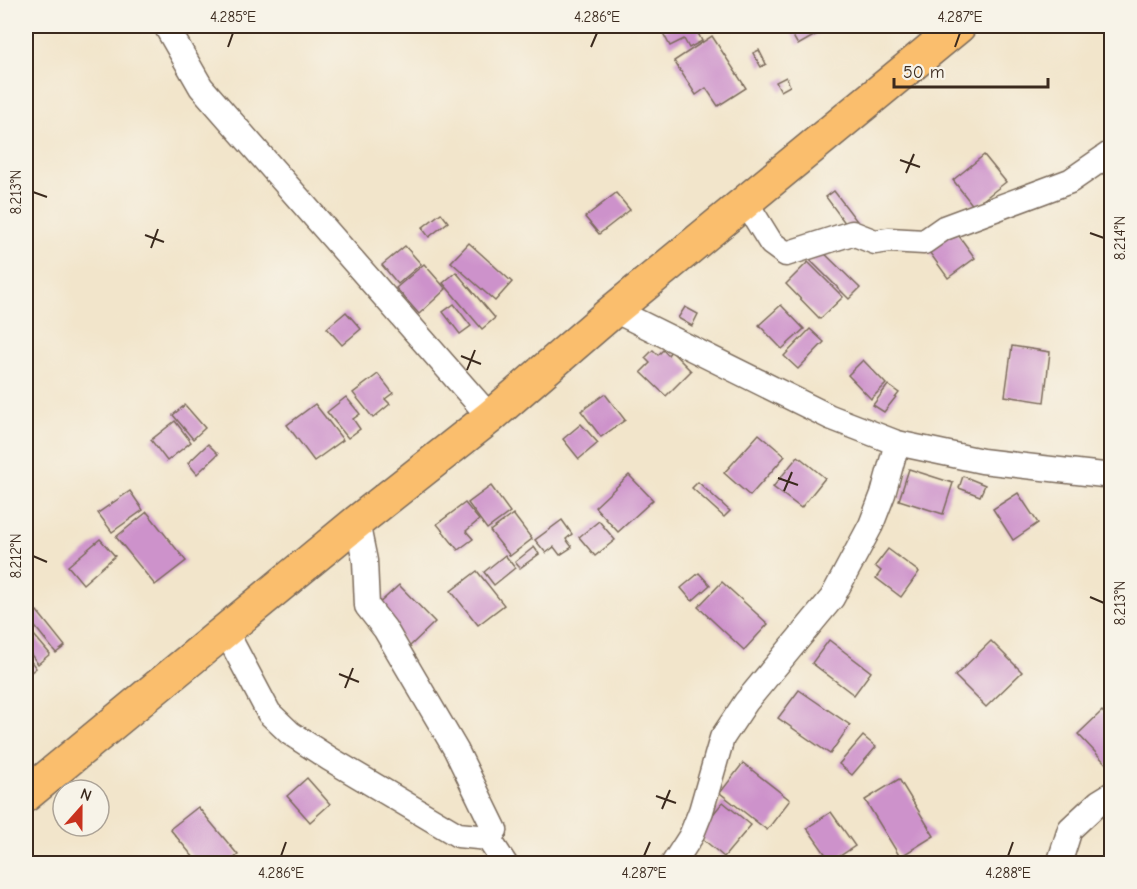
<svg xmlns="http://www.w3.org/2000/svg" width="1137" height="889" font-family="'Comic Neue',sans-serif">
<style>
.building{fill:#cd92cb}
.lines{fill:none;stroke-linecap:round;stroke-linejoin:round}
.street-casing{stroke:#7b6b5b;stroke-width:27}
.highway-casing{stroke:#7b6b5b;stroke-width:36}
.street{stroke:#fff;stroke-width:24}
.highway{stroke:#fabe6d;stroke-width:33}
.ticks{fill:none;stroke:#3b2a1e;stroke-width:2}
.neatline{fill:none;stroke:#3b2a1e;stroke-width:2}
.ticks-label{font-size:15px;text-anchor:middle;fill:#3b2a1e}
</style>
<rect width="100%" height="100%" fill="#f7f3e8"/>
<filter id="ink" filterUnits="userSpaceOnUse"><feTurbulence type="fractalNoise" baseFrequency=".0167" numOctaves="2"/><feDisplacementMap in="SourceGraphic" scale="12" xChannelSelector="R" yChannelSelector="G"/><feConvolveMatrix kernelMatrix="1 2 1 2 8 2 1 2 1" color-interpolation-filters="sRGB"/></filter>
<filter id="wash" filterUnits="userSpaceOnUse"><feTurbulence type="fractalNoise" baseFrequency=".008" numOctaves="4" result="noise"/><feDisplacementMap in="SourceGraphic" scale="24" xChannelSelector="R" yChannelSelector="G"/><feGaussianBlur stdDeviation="1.35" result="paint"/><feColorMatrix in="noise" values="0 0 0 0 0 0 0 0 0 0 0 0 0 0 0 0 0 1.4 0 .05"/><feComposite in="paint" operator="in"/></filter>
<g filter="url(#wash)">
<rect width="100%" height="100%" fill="#f2e5cb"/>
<g id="blocks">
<g class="building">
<path d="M673 26H708L709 27 698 33 702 41 689 48 684 39 670 46 662 31Z"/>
<path d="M787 26H831L798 45Z"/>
<path d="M712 36 746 88 718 106 706 88 696 95 674 61Z"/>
<path d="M759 50 766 64 761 67 753 53Z"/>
<path d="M786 77 790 86 781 91 776 82Z"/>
<path d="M984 155 1006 182 974 207 953 180Z"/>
<path d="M834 191 860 225 851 231 826 197Z"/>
<path d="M616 193 630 210 599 234 585 217Z"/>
<path d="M441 213 448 222 429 237 422 228Z"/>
<path d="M954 229 975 258 948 278 927 249Z"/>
<path d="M469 243 512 282 495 301 451 262Z"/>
<path d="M405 246 421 264 398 284 382 265Z"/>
<path d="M819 248 860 288 849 299 808 258Z"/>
<path d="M808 262 843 297 820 319 786 284Z"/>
<path d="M424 264 446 289 419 314 396 288Z"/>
<path d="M456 272 495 318 482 329 443 283Z"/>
<path d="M454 304 471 326 460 334 443 312Z"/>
<path d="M781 305 804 329 782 349 759 325Z"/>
<path d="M685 307 698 314 692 326 678 318Z"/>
<path d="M346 312 361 329 342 345 327 328Z"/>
<path d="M810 329 824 342 798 369 784 356Z"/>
<path d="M1012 346 1050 352 1044 402 1005 396Z"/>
<path d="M653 350 658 355 663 350 668 355 671 351 691 371 666 396 641 372 650 363 645 358Z"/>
<path d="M863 360 886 384 871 399 848 375Z"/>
<path d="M378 374 393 393 385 399 390 404 373 418 353 393Z"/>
<path d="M888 385 899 393 884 412 873 405Z"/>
<path d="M605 394 625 420 601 437 581 411Z"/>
<path d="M346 397 360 414 353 419 360 429 348 438 327 412Z"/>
<path d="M315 404 343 440 314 461 287 425Z"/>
<path d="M185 405 205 428 193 439 173 415Z"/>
<path d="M175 421 191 442 167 461 151 440Z"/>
<path d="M581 424 598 443 579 459 563 439Z"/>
<path d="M759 434 785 456 750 496 724 473Z"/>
<path d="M208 444 218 454 197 474 188 463Z"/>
<path d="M798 456 825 478 801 508 773 487Z"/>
<path d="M909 469 953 483 943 514 899 500Z"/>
<path d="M629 475 653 500 618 532 595 507Z"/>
<path d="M963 476 985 485 980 496 959 488Z"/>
<path d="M698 482 730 511 724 517 692 488Z"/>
<path d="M491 486 510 512 487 529 468 503Z"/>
<path d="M130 491 143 510 112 532 98 513Z"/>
<path d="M1018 493 1038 523 1013 540 993 509Z"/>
<path d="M465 503 479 520 466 531 473 539 458 550 437 524Z"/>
<path d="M147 512 186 561 155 585 116 537Z"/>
<path d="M513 514 532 539 510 556 490 531Z"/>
<path d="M562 520 572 534 566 539 572 547 560 555 554 547 546 553 535 540Z"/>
<path d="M599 521 615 540 595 556 579 537Z"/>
<path d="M100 539 115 556 83 584 68 566Z"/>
<path d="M534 547 539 554 520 568 515 562Z"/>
<path d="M888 549 919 572 901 597 876 578 881 571 875 566Z"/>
<path d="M505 555 515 568 494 585 484 572Z"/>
<path d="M477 571 504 605 478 625 451 591Z"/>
<path d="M699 573 710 585 692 601 681 588Z"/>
<path d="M722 582 768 624 744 650 698 607Z"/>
<path d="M399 585 435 622 409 647 373 609Z"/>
<path d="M37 611 65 646 56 653 28 618Z"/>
<path d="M28 628 50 654 38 664 26 648V630Z"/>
<path d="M829 640 871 672 854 695 812 663Z"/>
<path d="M991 641 1022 672 986 707 955 676Z"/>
<path d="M26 655 36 668 26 676Z"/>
<path d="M799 690 850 725 830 754 778 718Z"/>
<path d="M1102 711 1112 722V770L1078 734Z"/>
<path d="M863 736 876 747 852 775 839 764Z"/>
<path d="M743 763 790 800 767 830 720 793Z"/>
<path d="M307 778 330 804 310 822 287 796Z"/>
<path d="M899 779 934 836 900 857 865 800Z"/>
<path d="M723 802 751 825 724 857 697 834Z"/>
<path d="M198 807 238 855 227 864H199L170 829Z"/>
<path d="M831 812 855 846 831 862 807 828Z"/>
</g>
</g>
</g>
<g filter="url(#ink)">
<use href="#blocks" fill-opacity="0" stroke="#7b6b5b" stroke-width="1.5"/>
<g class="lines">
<g class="street-casing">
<g id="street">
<path d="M166 26 201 87 490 417"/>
<path d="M745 201 771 243 786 254 852 233 875 242 889 240 924 242 944 228 1070 181 1112 152"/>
<path d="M614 310 830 417 897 443 982 461 1112 476"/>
<path d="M357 522 365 561 367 606 385 629 456 750 495 830 488 838"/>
<path d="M225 630 269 713 290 733 330 759 458 835 488 838 505 864"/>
<path d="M673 864 691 836 701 811 722 738 746 702 832 598 871 525 883 494 897 443"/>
<path d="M1059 864 1070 829 1099 802 1112 794"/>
</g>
</g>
<g class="highway-casing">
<path id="highway" d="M26 795 357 522 490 417 614 310 959 26"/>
</g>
<use href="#street" class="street"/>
<use href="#highway" class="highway"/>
</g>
</g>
<path class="ticks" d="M228 47 233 33M591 47 597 33M955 47 960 33M900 160 920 167M906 173 914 154M33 192 47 197M1090 233 1104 238M145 235 164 242M151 248 158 229M461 356 481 364M467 370 475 350M778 478 798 485M784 491 792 472M33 556 47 562M1090 597 1104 603M339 674 359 682M345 688 353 668M656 796 676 803M662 809 670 790M281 856 286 842M644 856 650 842M1008 856 1013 842"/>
<rect width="1137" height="889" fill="none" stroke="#f7f3e8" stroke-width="66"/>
<g transform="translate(81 808) rotate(21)"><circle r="28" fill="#f7f3e8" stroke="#aca397" stroke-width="1.5"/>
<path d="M0-4.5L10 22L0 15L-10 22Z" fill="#c8321e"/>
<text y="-9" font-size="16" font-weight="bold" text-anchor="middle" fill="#3b2a1e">N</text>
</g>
<path d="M894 78v9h154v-9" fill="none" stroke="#3b2a1e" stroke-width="3"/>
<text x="903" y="78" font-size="18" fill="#3b2a1e" stroke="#f7f3e8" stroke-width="4.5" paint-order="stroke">50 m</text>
<rect x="33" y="33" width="1071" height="823" class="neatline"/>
<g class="ticks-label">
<text x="233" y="22">4.285°E</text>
<text x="597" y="22">4.286°E</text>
<text x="960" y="22">4.287°E</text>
<text transform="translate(16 192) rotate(-90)" y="5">8.213°N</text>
<text transform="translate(1120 238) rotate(-90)" y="5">8.214°N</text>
<text transform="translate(16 556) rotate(-90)" y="5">8.212°N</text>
<text transform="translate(1120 603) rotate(-90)" y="5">8.213°N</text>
<text x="281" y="878">4.286°E</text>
<text x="644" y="878">4.287°E</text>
<text x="1008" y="878">4.288°E</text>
</g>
</svg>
